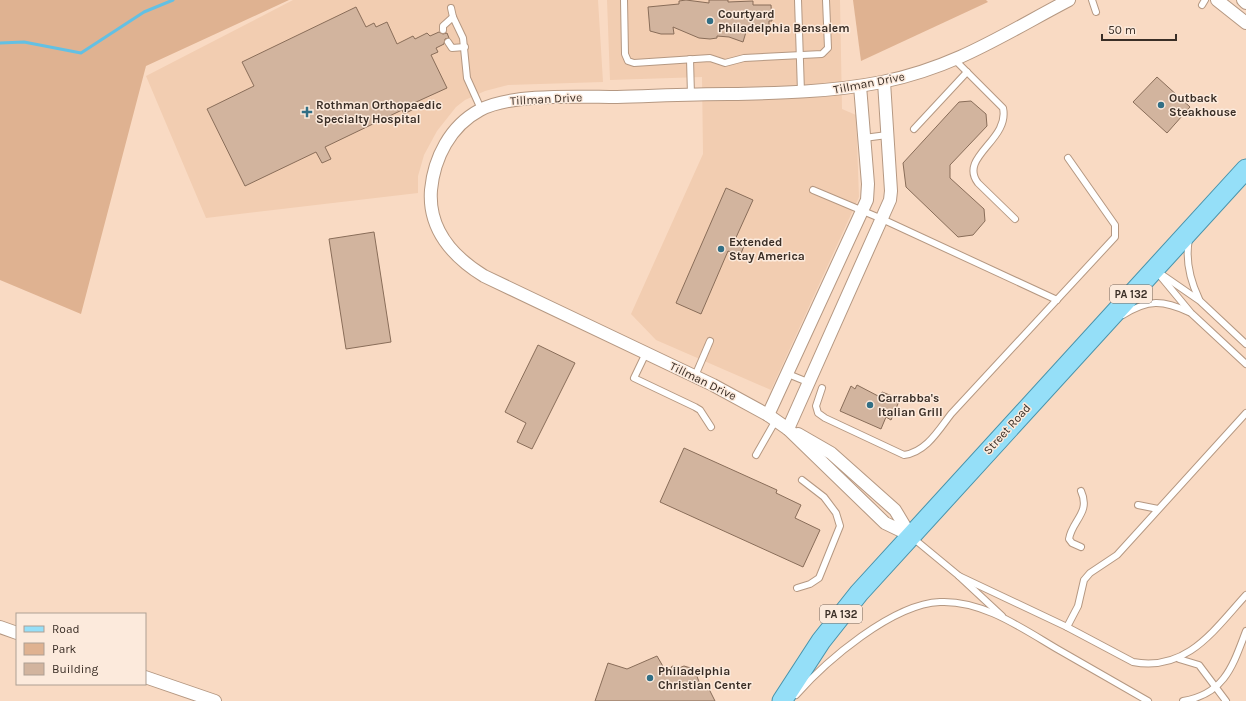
<svg xmlns="http://www.w3.org/2000/svg" width="1246" height="701" font-family="Karla,sans-serif">
<style>
.built{fill:#f2cdb1}
.green{fill:#dfb291}
.lines{fill:none;stroke-linecap:round;stroke-linejoin:round}
.stream{stroke:#63c0e3;stroke-width:3}
.building{fill:#d2b49e;stroke:#896d59}
.service-casing{stroke:#b59882;stroke-width:8}
.minor-casing{stroke:#b59882;stroke-width:14}
.primary-casing{stroke:#4893ab;stroke-width:21}
.service{stroke:#fff;stroke-width:6}
.minor{stroke:#fff;stroke-width:12}
.primary{stroke:#95dff8;stroke-width:19}
.poi-dot{fill:#326f85;stroke:#fceadc;stroke-width:1.5}
.labels{text-anchor:middle;stroke-width:3;stroke-linejoin:round;paint-order:stroke}
.shield{fill:#fceadc;stroke:#74665d;stroke-width:1}
.shield-label{font-size:11px;font-weight:bold;fill:#3a2e26}
.poi-label{font-size:12px;font-weight:bold;fill:#3a2e26;stroke:#fceadc;text-anchor:start}
.street-label{font-size:12px;fill:#3a2e26;stroke:#fceadc}
</style>
<rect width="100%" height="100%" fill="#f9dac3"/>
<g class="built">
<path d="M293 0H598L603 82 508 85 485 91 465 100 456 107 437 131 424 155 418 176V193L206 218 146 76Z"/>
<path d="M607 0H840L842 109 856 115 859 197 771 390 656 340 631 314 703 154 702 77 610 80Z"/>
</g>
<g class="green">
<path d="M0 0H289L146 66 81 314 0 280Z"/>
<path d="M853 0H986L988 2 861 61Z"/>
</g>
<g class="lines">
<path class="stream" d="M0 43 24 42 81 53 144 12 173 0"/>
</g>
<g class="building">
<path d="M686 0 709 3V0H728V2L753 1V5H771L772 21H769V29H766V31L746 32 743 42 729 37 717 36V38L710 39 699 38 673 27 674 34H661L650 31 648 7 679 4V1Z"/>
<path d="M356 7 366 27 374 23 376 27 387 22 397 44 413 36 415 39 427 33 430 36 439 32 443 34 447 33 449 38 445 39 444 44 436 48 438 52 431 55 447 88 414 103 416 108 404 114 402 110 325 147 331 159 322 163 316 152 245 186 207 109 254 86 242 62Z"/>
<path d="M1157 77 1190 107 1167 133 1133 102Z"/>
<path d="M971 101 986 114 987 126 950 165V178L984 209 985 221 973 235 958 237 906 187 903 163 959 102Z"/>
<path d="M726 188 753 200 734 242 744 246 740 256 728 251 701 314 676 303Z"/>
<path d="M374 232 391 342 346 349 329 239Z"/>
<path d="M538 345 575 363 532 449 517 442 526 423 505 412Z"/>
<path d="M857 385 880 397 882 392 900 399 891 420 886 417 881 429 840 411 851 386 855 389Z"/>
<path d="M684 448 777 490 776 493 801 505 795 518 820 530 803 567 660 502Z"/>
<path d="M657 656 668 675 672 666 679 668 684 666 694 669 700 684 707 685 715 701H595L608 663 627 669Z"/>
</g>
<g class="lines">
<g class="service-casing">
<g id="service">
<path d="M624 0 625 54 628 61 634 63 710 58 725 63 744 58 822 54 828 48 826 0"/>
<path d="M798 0 801 92"/>
<path d="M1092 0 1096 12"/>
<path d="M1202 5 1205 0"/>
<path d="M451 8 453 17 463 38 467 78 481 109"/>
<path d="M443 30V26L453 17"/>
<path d="M448 42 452 48 465 47"/>
<path d="M690 59 691 95"/>
<path d="M955 60 1003 108C1010 140 958 157 978 183L1015 219"/>
<path d="M914 129 967 72"/>
<path d="M864 138 887 135"/>
<path d="M813 190 882 219 1057 300"/>
<path d="M1189 239C1185 260 1190 280 1199 299"/>
<path d="M1157 272 1191 313 1246 364"/>
<path d="M1161 274 1200 301 1246 344"/>
<path d="M1123 315C1148 299 1163 300 1189 312"/>
<path d="M646 353 634 378 695 407 700 410 711 427"/>
<path d="M788 374 810 383"/>
<path d="M695 376 710 341"/>
<path d="M822 388 816 406 818 413 825 418 904 455C926 452 938 431 951 414L1115 237V225L1068 158"/>
<path d="M756 455 776 420"/>
<path d="M1138 505 1158 509"/>
<path d="M913 538 959 576 1002 616"/>
<path d="M1081 547 1072 543 1069 539C1072 520 1091 513 1081 491"/>
<path d="M959 576 1067 627 1133 662C1187 672 1214 630 1246 595"/>
<path d="M797 588 810 584 819 578 840 526 836 513 824 497 802 480"/>
<path d="M1067 627 1078 606 1084 580 1090 573 1117 555 1246 413"/>
<path d="M1179 659 1199 665 1226 701"/>
<path d="M796 695C826 661 892 604 940 602 983 600 1023 629 1059 650 1089 667 1118 684 1148 701"/>
<path d="M1183 701C1225 694 1233 665 1246 631"/>
</g>
</g>
<g class="minor-casing">
<g id="minor">
<path d="M1217 0 1246 23"/>
<path d="M1243 0 1246 3"/>
<path d="M768 415 867 200 868 184 860 86"/>
<path d="M788 429 890 200 891 191 884 82"/>
<path d="M798 434 831 453 895 510 910 535"/>
<path d="M910 535 885 523 788 429 768 415 713 385 484 276C453 257 428 229 431 190 434 158 450 126 480 110 512 93 580 97 617 97 654 96 691 94 728 94 780 93 831 92 882 82 956 67 1004 34 1069 0"/>
<path d="M0 627 17 633"/>
<path d="M145 677 215 701"/>
</g>
</g>
<g class="primary-casing">
<path id="primary" d="M782 701 821 641 859 593 1246 169"/>
</g>
<use href="#service" class="service"/>
<use href="#minor" class="minor"/>
<use href="#primary" class="primary"/>
</g>
<g class="poi-dot">
<circle cx="710" cy="21" r="4"/>
<circle cx="1161" cy="105" r="4"/>
<path d="M305 106h4v4h4v4h-4v4h-4v-4h-4v-4h4z"/>
<circle cx="721" cy="249" r="4"/>
<circle cx="870" cy="405" r="4"/>
<circle cx="650" cy="678" r="4"/>
</g>
<g class="labels">
<g class="shield">
<rect x="1110" y="285" width="42" height="18" rx="3"/>
<rect x="820" y="605" width="42" height="18" rx="3"/>
</g>
<g class="shield-label">
<text x="1131" y="298">PA 132</text>
<text x="841" y="618">PA 132</text>
</g>
<g class="poi-label">
<text x="718" y="18">Courtyard<tspan x="718" dy="14">Philadelphia Bensalem</tspan></text>
<text x="1169" y="102">Outback<tspan x="1169" dy="14">Steakhouse</tspan></text>
<text x="316" y="109">Rothman Orthopaedic<tspan x="316" dy="14">Specialty Hospital</tspan></text>
<text x="729" y="246">Extended<tspan x="729" dy="14">Stay America</tspan></text>
<text x="878" y="402">Carrabba's<tspan x="878" dy="14">Italian Grill</tspan></text>
<text x="658" y="675">Philadelphia<tspan x="658" dy="14">Christian Center</tspan></text>
</g>
<g class="street-label">
<text transform="translate(869 83) rotate(-11)" y="4">Tillman Drive</text>
<text transform="translate(546 99) rotate(-3)" y="4">Tillman Drive</text>
<text transform="translate(703 381) rotate(26)" y="4">Tillman Drive</text>
<text transform="translate(1007 429) rotate(-48)" y="4">Street Road</text>
</g>
</g>
<rect x="16" y="613" width="130" height="72" fill="#fceadc" stroke="#ae9f93"/>
<rect x="24" y="626" width="20" height="6" fill="#95dff8" stroke="#ae9f93"/>
<text x="52" y="633" font-size="12" fill="#3a2e26">Road</text>
<rect x="24" y="643" width="20" height="12" fill="#dfb291" stroke="#ae9f93"/>
<text x="52" y="653" font-size="12" fill="#3a2e26">Park</text>
<rect x="24" y="663" width="20" height="12" fill="#d2b49e" stroke="#ae9f93"/>
<text x="52" y="673" font-size="12" fill="#3a2e26">Building</text>
<path d="M1102 34v6h74v-6" fill="none" stroke="#3a2e26" stroke-width="2"/>
<text x="1108" y="34" font-size="12" fill="#3a2e26" stroke="#fceadc" stroke-width="3" paint-order="stroke">50 m</text>
</svg>
